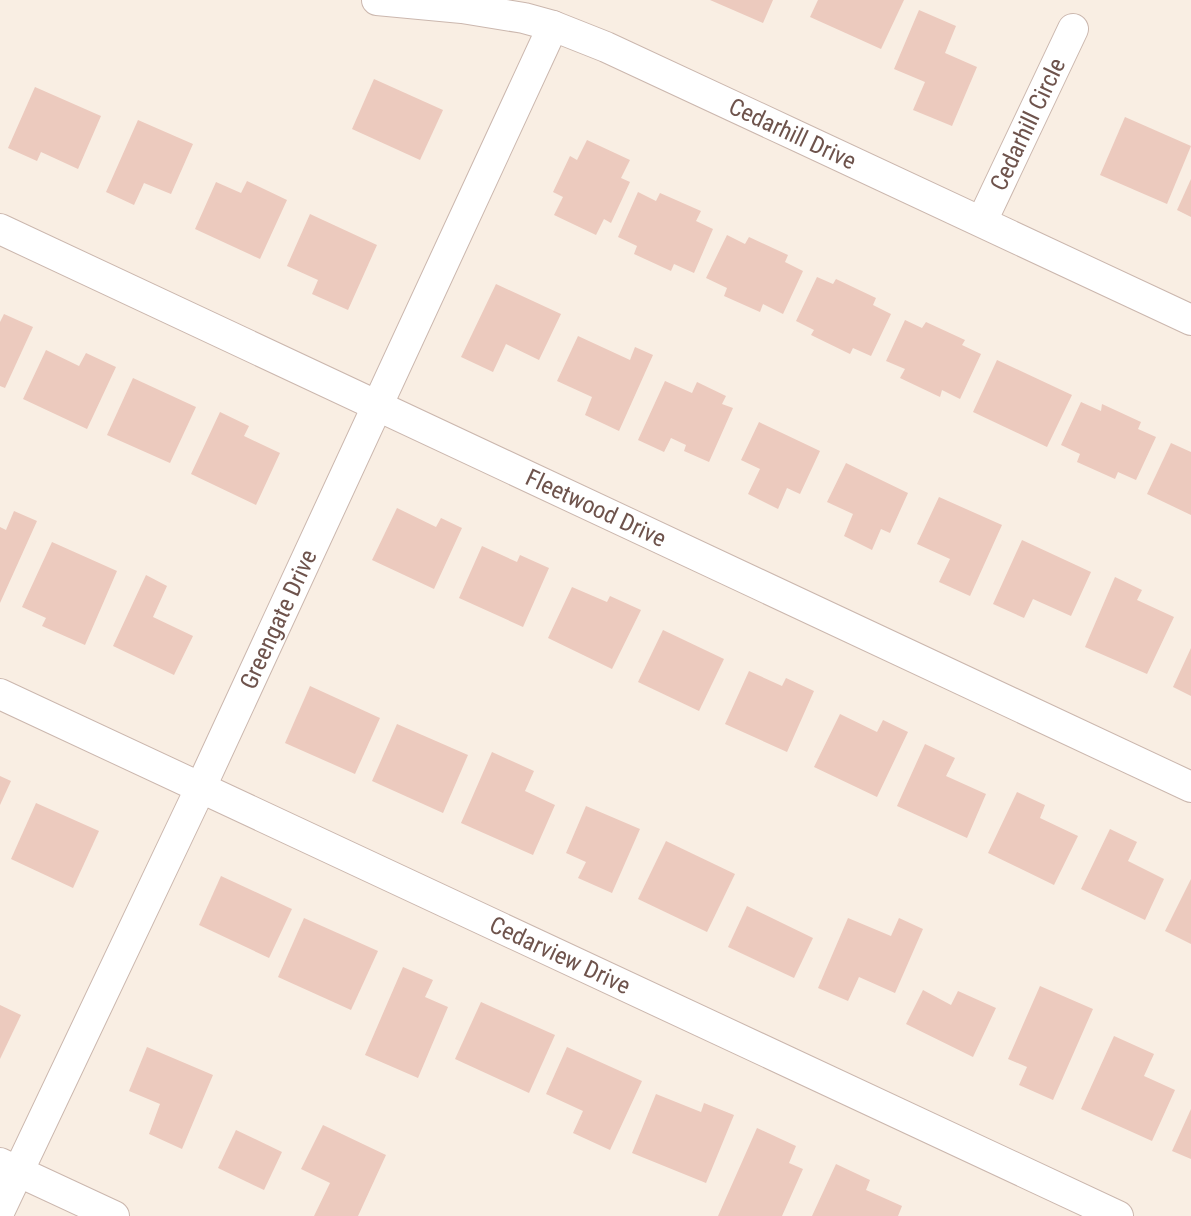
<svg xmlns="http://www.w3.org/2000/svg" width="1191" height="1216" font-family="'Roboto Condensed',sans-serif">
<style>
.building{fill:#eccabe}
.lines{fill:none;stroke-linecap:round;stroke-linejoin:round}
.minor-casing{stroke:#cbb7ae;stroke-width:32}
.minor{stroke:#fff;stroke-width:30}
.labels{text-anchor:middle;stroke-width:7;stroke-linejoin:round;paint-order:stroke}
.street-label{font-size:24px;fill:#6e534c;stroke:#fdf2e9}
</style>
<rect width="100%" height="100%" fill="#f9eee3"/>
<g class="building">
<path d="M710 0H773L763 23Z"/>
<path d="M818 0H904L881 49 810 17Z"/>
<path d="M919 10 956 26 945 53 977 67 952 126 913 110 925 82 894 69Z"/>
<path d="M374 79 443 110 420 160 352 129Z"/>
<path d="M35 87 101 116 78 169 41 152 37 161 8 148Z"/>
<path d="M1125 117 1191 146 1167 204 1100 175Z"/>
<path d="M138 120 193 144 171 194 144 183 134 205 106 192Z"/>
<path d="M587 140 630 160 621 178 630 182 611 223 604 219 596 235 554 215 563 197 553 192 570 156 577 160Z"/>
<path d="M1191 179V217L1177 210Z"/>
<path d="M247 181 287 200 260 259 195 229 216 182 241 193Z"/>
<path d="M638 192 656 201 660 193 701 211 696 221 713 229 694 273 674 264 671 271 634 254 637 246 618 237Z"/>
<path d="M310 214 377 245 348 310 312 294 318 280 287 266Z"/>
<path d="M727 235 745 244 749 237 788 255 785 262 803 271 783 314 763 304 760 312 724 296 727 288 706 278Z"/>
<path d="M817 277 833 284 836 279 876 298 873 305 891 314 871 356 853 348 850 354 811 335 814 330 796 321Z"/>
<path d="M496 284 561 314 539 360 506 344 493 372 461 357Z"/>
<path d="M4 314 33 327 5 388 0 386V322Z"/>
<path d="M905 320 922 328 926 322 965 340 962 345 981 354 960 399 942 390 940 397 900 378 905 369 886 361Z"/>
<path d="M578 336 630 360 635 347 653 355 619 431 585 415 592 397 557 381Z"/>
<path d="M46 350 79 366 86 353 116 367 87 429 23 399Z"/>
<path d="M997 360 1072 395 1047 447 973 412Z"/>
<path d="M133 378 196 407 170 463 107 435Z"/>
<path d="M665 381 692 393 697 382 726 396 722 404 733 408 709 462 684 451 686 445 671 438 664 452 638 440Z"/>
<path d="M1081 402 1101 411 1102 404 1141 422 1138 429 1156 437 1136 480 1118 472 1115 479 1077 462 1080 454 1061 445Z"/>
<path d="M220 412 249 426 244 436 280 453 256 505 191 474Z"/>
<path d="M759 422 820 451 800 494 787 488 778 509 748 494 760 469 741 460Z"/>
<path d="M1171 443 1191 452V515L1147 494Z"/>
<path d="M846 463 908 493 890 533 881 529 872 550 844 536 853 514 827 502Z"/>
<path d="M939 497 1002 525 970 596 939 582 950 559 917 544Z"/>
<path d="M397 508 436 527 441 518 462 528 434 589 372 560Z"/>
<path d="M14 511 37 521 0 603V527L6 530Z"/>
<path d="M1022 540 1091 572 1071 616 1033 599 1024 618 993 604Z"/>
<path d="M52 542 117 571 85 645 42 626 46 618 22 607Z"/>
<path d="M482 546 517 562 520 555 549 568 523 627 459 598Z"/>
<path d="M146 575 167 586 153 617 193 636 174 675 113 646Z"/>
<path d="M1115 577 1142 590 1137 600 1174 617 1147 674 1085 647Z"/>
<path d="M572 587 607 602 610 596 641 610 612 669 548 638Z"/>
<path d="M663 630 724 659 699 711 638 682Z"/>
<path d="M1191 648V696L1173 687Z"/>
<path d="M749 671 782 686 786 678 814 691 787 752 725 724Z"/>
<path d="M310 686 380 718 355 774 285 743Z"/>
<path d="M840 714 877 732 883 720 908 732 877 797 814 767Z"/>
<path d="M397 724 468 755 443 813 372 781Z"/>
<path d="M925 744 955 758 946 776 986 794 967 838 897 806Z"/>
<path d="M492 752 534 771 525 791 555 805 533 855 461 823Z"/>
<path d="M0 776 11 781 0 805Z"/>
<path d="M1017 792 1045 805 1040 818 1078 836 1054 885 988 853Z"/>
<path d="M36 803 99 831 73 888 11 859Z"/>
<path d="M586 806 640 829 612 893 578 878 586 862 566 853Z"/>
<path d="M1110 829 1137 842 1128 861 1164 879 1145 920 1081 889Z"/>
<path d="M666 841 735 874 707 932 638 899Z"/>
<path d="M221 876 292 909 269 958 199 925Z"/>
<path d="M1191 879V944L1165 931Z"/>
<path d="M747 906 813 938 794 978 728 947Z"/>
<path d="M304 918 378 951 351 1010 278 977Z"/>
<path d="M848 918 891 936 899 918 923 929 895 993 859 977 848 1001 818 988Z"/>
<path d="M403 967 433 980 425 997 448 1007 418 1078 365 1055Z"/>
<path d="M1040 986 1093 1009 1053 1100 1019 1085 1027 1067 1008 1059Z"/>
<path d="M923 990 951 1005 958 991 996 1008 973 1057 906 1024Z"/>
<path d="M481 1002 555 1035 529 1093 455 1059Z"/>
<path d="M0 1005 21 1015 0 1059Z"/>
<path d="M1114 1036 1154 1054 1144 1076 1175 1090 1152 1141 1081 1109Z"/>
<path d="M147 1047 213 1075 182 1149 149 1134 160 1104 129 1091Z"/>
<path d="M567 1047 642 1081 610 1150 573 1133 583 1111 546 1094Z"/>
<path d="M656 1094 701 1112 704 1103 734 1115 706 1183 632 1153Z"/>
<path d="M1191 1109V1159L1172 1151Z"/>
<path d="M323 1125 386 1155 358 1216H314L330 1183 301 1169Z"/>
<path d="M757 1128 796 1146 789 1163 803 1169 782 1216H718Z"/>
<path d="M236 1130 282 1152 264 1190 218 1168Z"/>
<path d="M836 1164 870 1180 866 1190 902 1206 898 1216H812Z"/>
</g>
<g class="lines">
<g class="minor-casing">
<g id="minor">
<path id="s1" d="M377 0 462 8 524 18 553 26 606 47 795 135 1191 320"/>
<path id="s2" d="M982 221 1073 29"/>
<path id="s3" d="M0 229 1191 787"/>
<path id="s4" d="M0 694 1118 1216"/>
<path d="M0 1163 114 1216"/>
<path id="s5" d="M0 1210 200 789 553 26"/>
</g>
</g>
<use href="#minor" class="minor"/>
</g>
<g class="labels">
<g class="street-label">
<text dy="8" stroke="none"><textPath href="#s2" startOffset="107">Cedarhill Circle</textPath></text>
<text dy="8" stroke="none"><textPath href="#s1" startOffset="441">Cedarhill Drive</textPath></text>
<text dy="8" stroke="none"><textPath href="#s3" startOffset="658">Fleetwood Drive</textPath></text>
<text dy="8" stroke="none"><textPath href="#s5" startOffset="653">Greengate Drive</textPath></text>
<text dy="8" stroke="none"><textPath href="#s4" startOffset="618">Cedarview Drive</textPath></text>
</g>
</g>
</svg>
